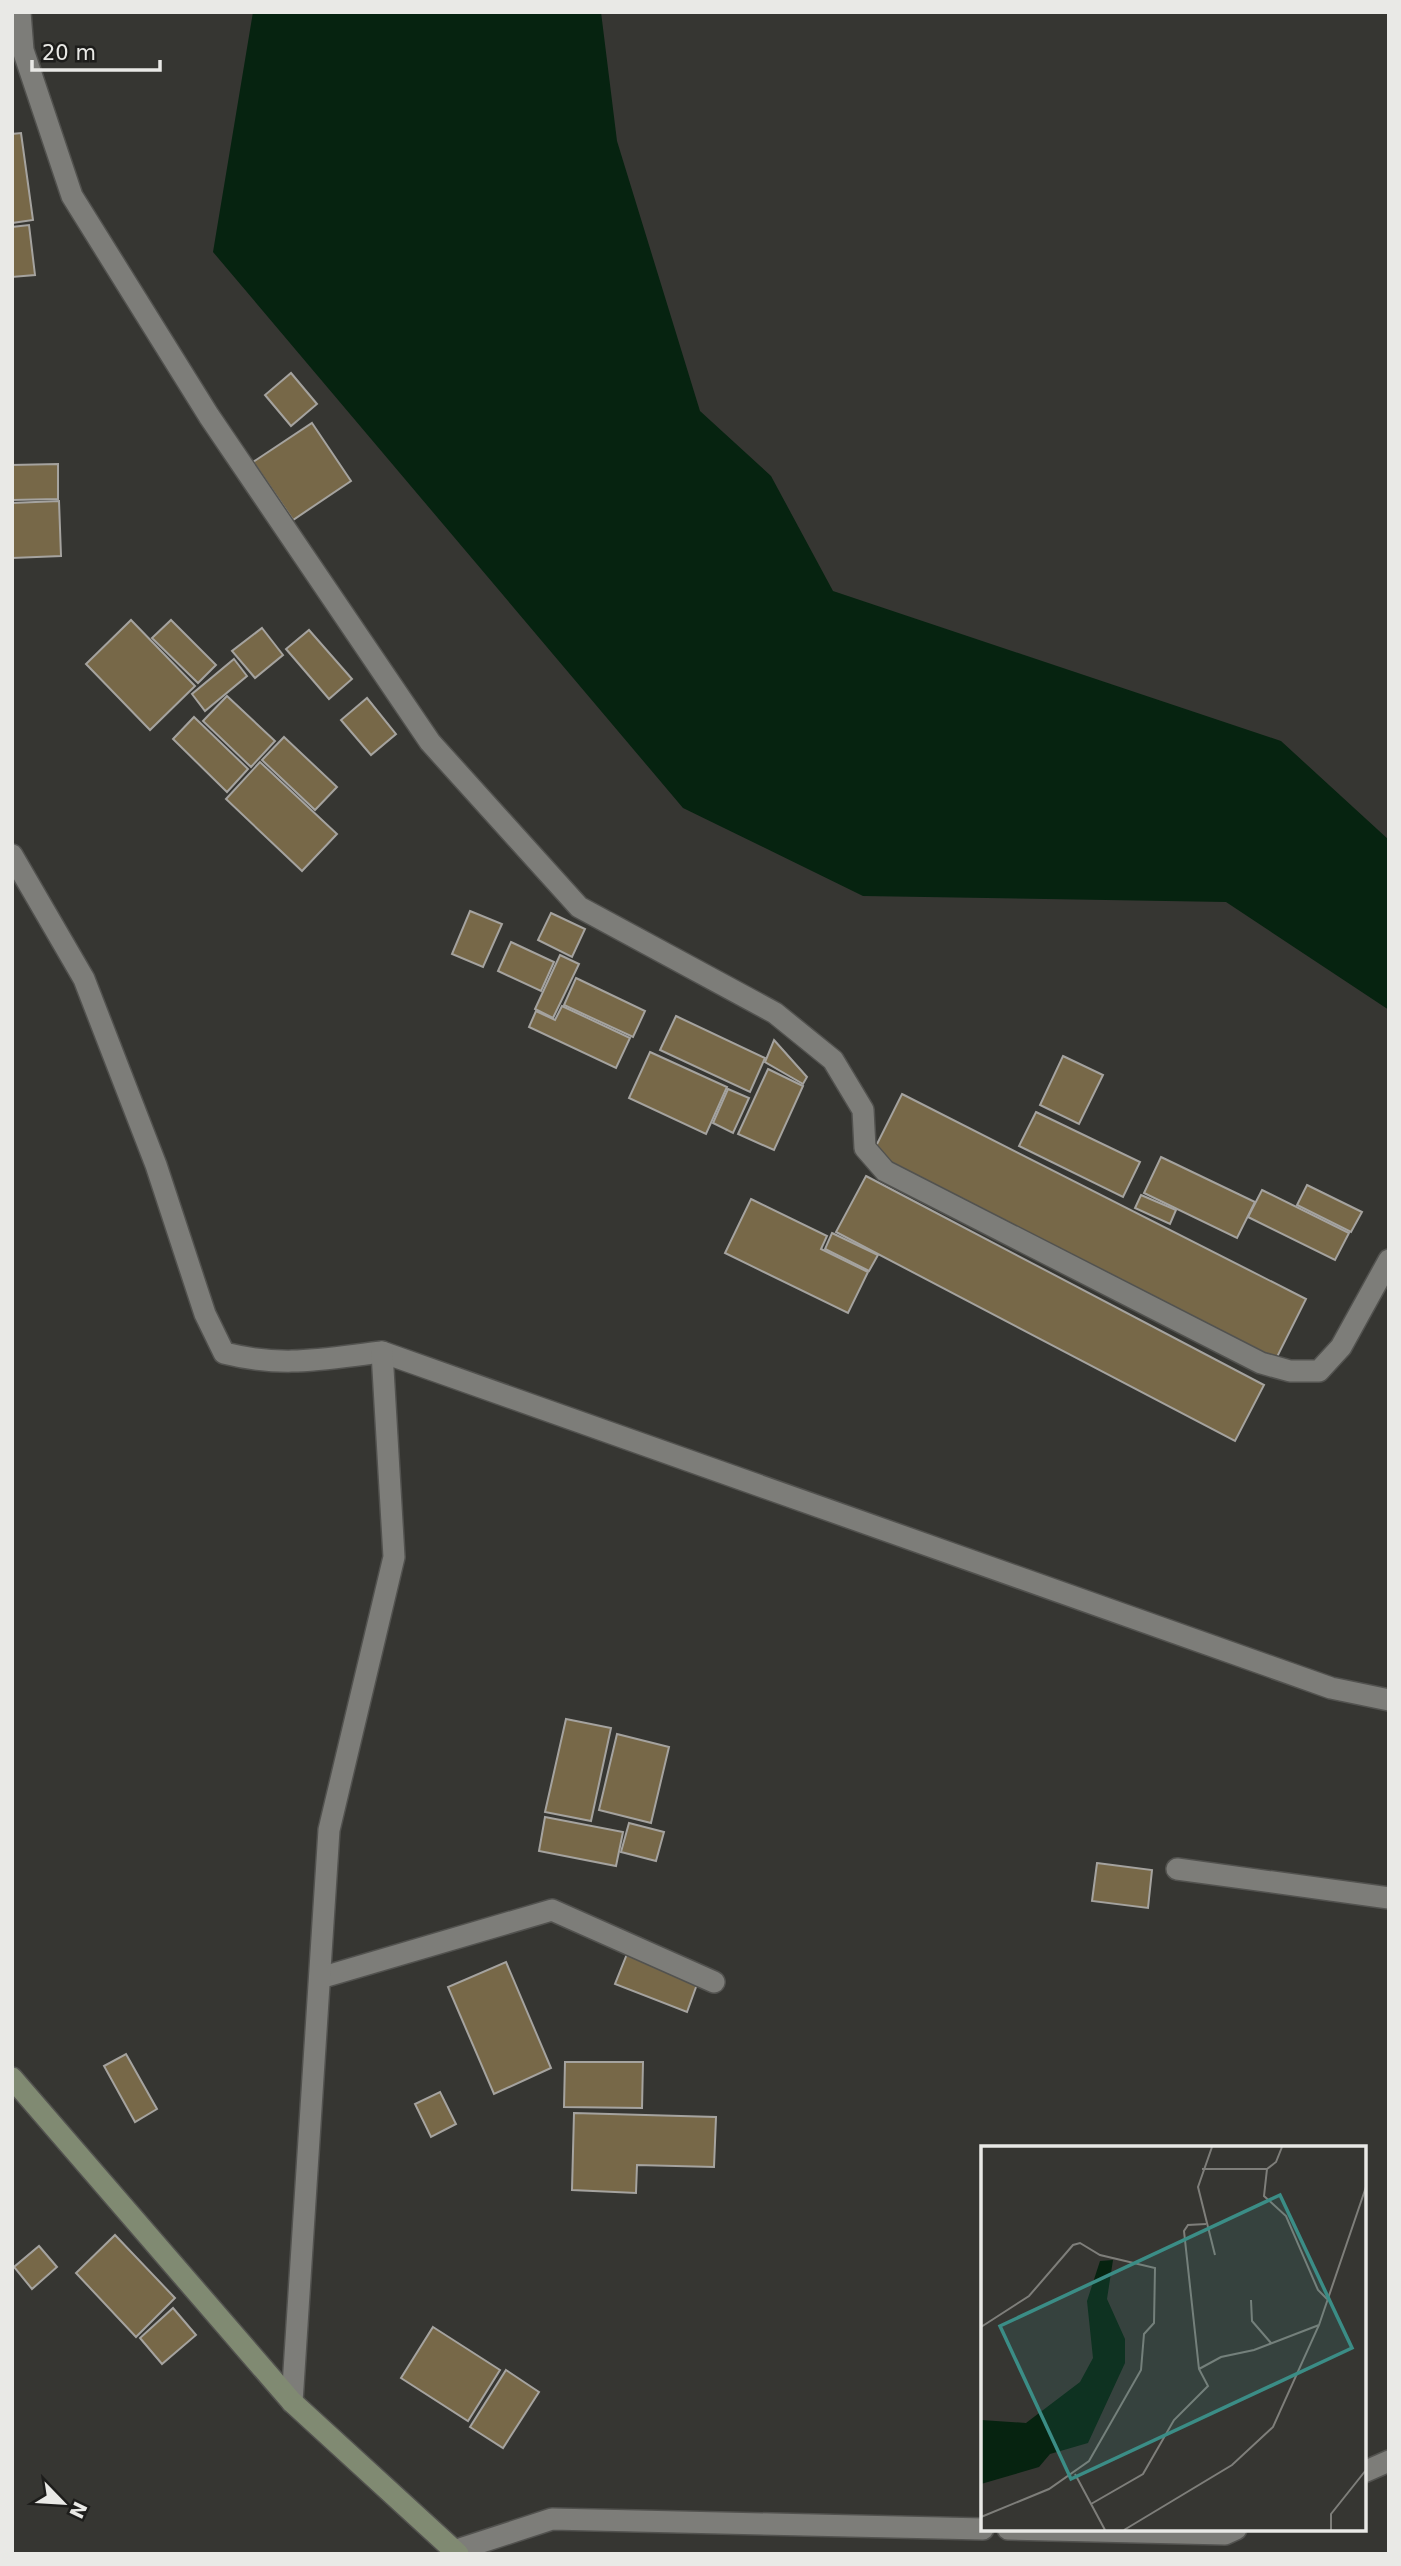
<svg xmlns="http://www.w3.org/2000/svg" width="1401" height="2566" font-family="'DejaVu Sans',sans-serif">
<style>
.water{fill:#062310}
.building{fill:#776848;stroke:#a5a39f;stroke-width:2}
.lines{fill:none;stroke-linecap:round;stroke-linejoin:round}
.street-casing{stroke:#52524f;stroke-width:24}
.secondary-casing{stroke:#52524f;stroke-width:24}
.street{stroke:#7d7d79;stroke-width:21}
.secondary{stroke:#808a72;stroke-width:21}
.inset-road{fill:none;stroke:#7e7e7a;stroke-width:2}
.view{fill:#3b8d86;fill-opacity:0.15;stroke:#3b8d86;stroke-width:3.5}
.inset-edge{fill:none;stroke:#e9e9e6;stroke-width:3.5}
</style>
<rect width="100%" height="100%" fill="#363632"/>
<path class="water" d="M253 12H601L617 141 700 411 771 476 833 591 1281 741 1389 840V1010L1226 902 863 896 683 808 213 252Z"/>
<g class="building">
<path d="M21 133 33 220 12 223V134Z"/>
<path d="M29 225 35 275 12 277V227Z"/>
<path d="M291 373 317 404 291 426 265 395Z"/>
<path d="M312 423 351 481 293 520 253 462Z"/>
<path d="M58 464V499L12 500V465Z"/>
<path d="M59 501 61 556 12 558V503Z"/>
<path d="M131 620 195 686 150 730 86 664Z"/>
<path d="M171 620 216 665 198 683 152 638Z"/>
<path d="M262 628 283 655 255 678 232 651Z"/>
<path d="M309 630 352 679 329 699 286 649Z"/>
<path d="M234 659 247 676 205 711 192 694Z"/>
<path d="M227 696 275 741 251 767 203 721Z"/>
<path d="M367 698 396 734 371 755 341 720Z"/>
<path d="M194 717 248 769 227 792 173 739Z"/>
<path d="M284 737 337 787 315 810 262 760Z"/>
<path d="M260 762 337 834 302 871 226 799Z"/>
<path d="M470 911 502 924 483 967 452 954Z"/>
<path d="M551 913 585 929 572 957 538 940Z"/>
<path d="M511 942 554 962 541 991 498 971Z"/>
<path d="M560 955 579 964 553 1018 535 1009Z"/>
<path d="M576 978 645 1011 633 1037 564 1005Z"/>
<path d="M562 1006 630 1038 616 1068 529 1027 536 1011 555 1020Z"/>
<path d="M676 1016 765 1058 750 1092 660 1050Z"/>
<path d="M774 1040 807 1077 803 1084 765 1062Z"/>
<path d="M650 1052 727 1087 706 1134 629 1098Z"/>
<path d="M1063 1056 1103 1075 1079 1124 1040 1105Z"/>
<path d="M768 1069 803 1086 774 1150 738 1134Z"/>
<path d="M728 1089 749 1098 733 1133 713 1123Z"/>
<path d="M902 1094 1306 1299 1276 1359 872 1154Z"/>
<path d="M1036 1112 1140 1162 1123 1197 1019 1146Z"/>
<path d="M1161 1157 1255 1202 1237 1238 1144 1193Z"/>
<path d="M866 1176 1264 1385 1235 1441 836 1232Z"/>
<path d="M1307 1185 1362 1212 1351 1232 1297 1205Z"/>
<path d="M1262 1190 1349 1233 1335 1260 1248 1217Z"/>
<path d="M1141 1195 1176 1210 1170 1224 1135 1208Z"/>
<path d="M751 1199 827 1236 821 1249 868 1272 848 1313 725 1253Z"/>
<path d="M832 1233 878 1255 869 1271 825 1249Z"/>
<path d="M566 1719 611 1728 591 1821 545 1812Z"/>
<path d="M617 1734 669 1747 651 1823 599 1810Z"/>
<path d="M545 1817 623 1832 616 1866 539 1851Z"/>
<path d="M629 1823 664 1832 656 1861 621 1852Z"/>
<path d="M1097 1863 1152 1870 1148 1908 1092 1901Z"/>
<path d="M629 1949 700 1976 687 2012 615 1984Z"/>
<path d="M506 1962 551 2068 494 2094 448 1987Z"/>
<path d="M126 2054 157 2109 135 2122 104 2066Z"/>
<path d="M565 2062H643L642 2108 564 2107Z"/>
<path d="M440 2092 456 2124 431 2137 415 2104Z"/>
<path d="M574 2113 716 2117 714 2167 637 2165 636 2193 572 2190Z"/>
<path d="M115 2235 175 2298 136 2337 76 2273Z"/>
<path d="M39 2246 57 2267 32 2289 14 2267Z"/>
<path d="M173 2308 196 2335 162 2364 140 2338Z"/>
<path d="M433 2327 500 2370 468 2421 401 2378Z"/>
<path d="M506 2370 539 2392 503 2448 470 2427Z"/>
</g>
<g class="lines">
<g class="street-casing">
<g id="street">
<path d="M20 12 23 50 72 196 209 416 430 742 579 907 775 1013 833 1060 863 1110 865 1148 885 1171 1261 1363 1290 1371H1319L1341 1347 1389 1260"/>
<path d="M12 855 84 979 156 1165 205 1314 224 1353C284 1368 322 1359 382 1352L1331 1688 1389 1700"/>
<path d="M1177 1869 1389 1898"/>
<path d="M320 1978 552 1910 714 1982"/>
<path d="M292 2402 329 1830 394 1557 382 1352"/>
<path d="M1364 2472 1389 2461"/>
<path d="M1008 2529 1225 2534 1236 2529"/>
<path d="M454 2551 552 2519 983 2529"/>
</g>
</g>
<g class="secondary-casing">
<path id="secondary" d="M12 2078 292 2402 458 2554"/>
</g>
<use href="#street" class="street"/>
<use href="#secondary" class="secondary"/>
</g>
<g transform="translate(981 2146)">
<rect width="385" height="385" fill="#363632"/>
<path d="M132 114 126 153 144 193V217L107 297 69 308 58 321 0 338V274L45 277 99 236 112 212 106 155 119 115Z" fill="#062310"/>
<path class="inset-road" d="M231 1 217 41 234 109M221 23H286L295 16 301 1M286 23 283 50 305 70 337 144 346 153M270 154 271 175 290 197M0 181 48 150 92 99 99 97 119 109 174 122 173 177 163 188 160 224 108 315 68 343 0 371M218 223 240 211 273 204 338 179M94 328 124 384M110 358 162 328 193 274 227 240 218 223 203 85 207 79 225 78M143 384 251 319 292 281 338 179 385 41M350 384V368L385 324"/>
<path class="view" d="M299 49 371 202 90 333 19 180Z"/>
<rect width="385" height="385" class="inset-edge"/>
</g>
<rect width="1401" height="2566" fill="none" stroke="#e9e9e6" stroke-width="28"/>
<g transform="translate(63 2503) rotate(115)" stroke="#1d1d1b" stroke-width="5" paint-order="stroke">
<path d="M0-5L12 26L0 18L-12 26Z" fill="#e9e9e6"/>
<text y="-10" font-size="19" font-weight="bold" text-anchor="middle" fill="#e9e9e6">N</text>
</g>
<path d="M32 60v10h128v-10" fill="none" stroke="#e9e9e6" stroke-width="3.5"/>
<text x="42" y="60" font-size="21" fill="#e9e9e6" stroke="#1d1d1b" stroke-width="5" paint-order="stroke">20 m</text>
</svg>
